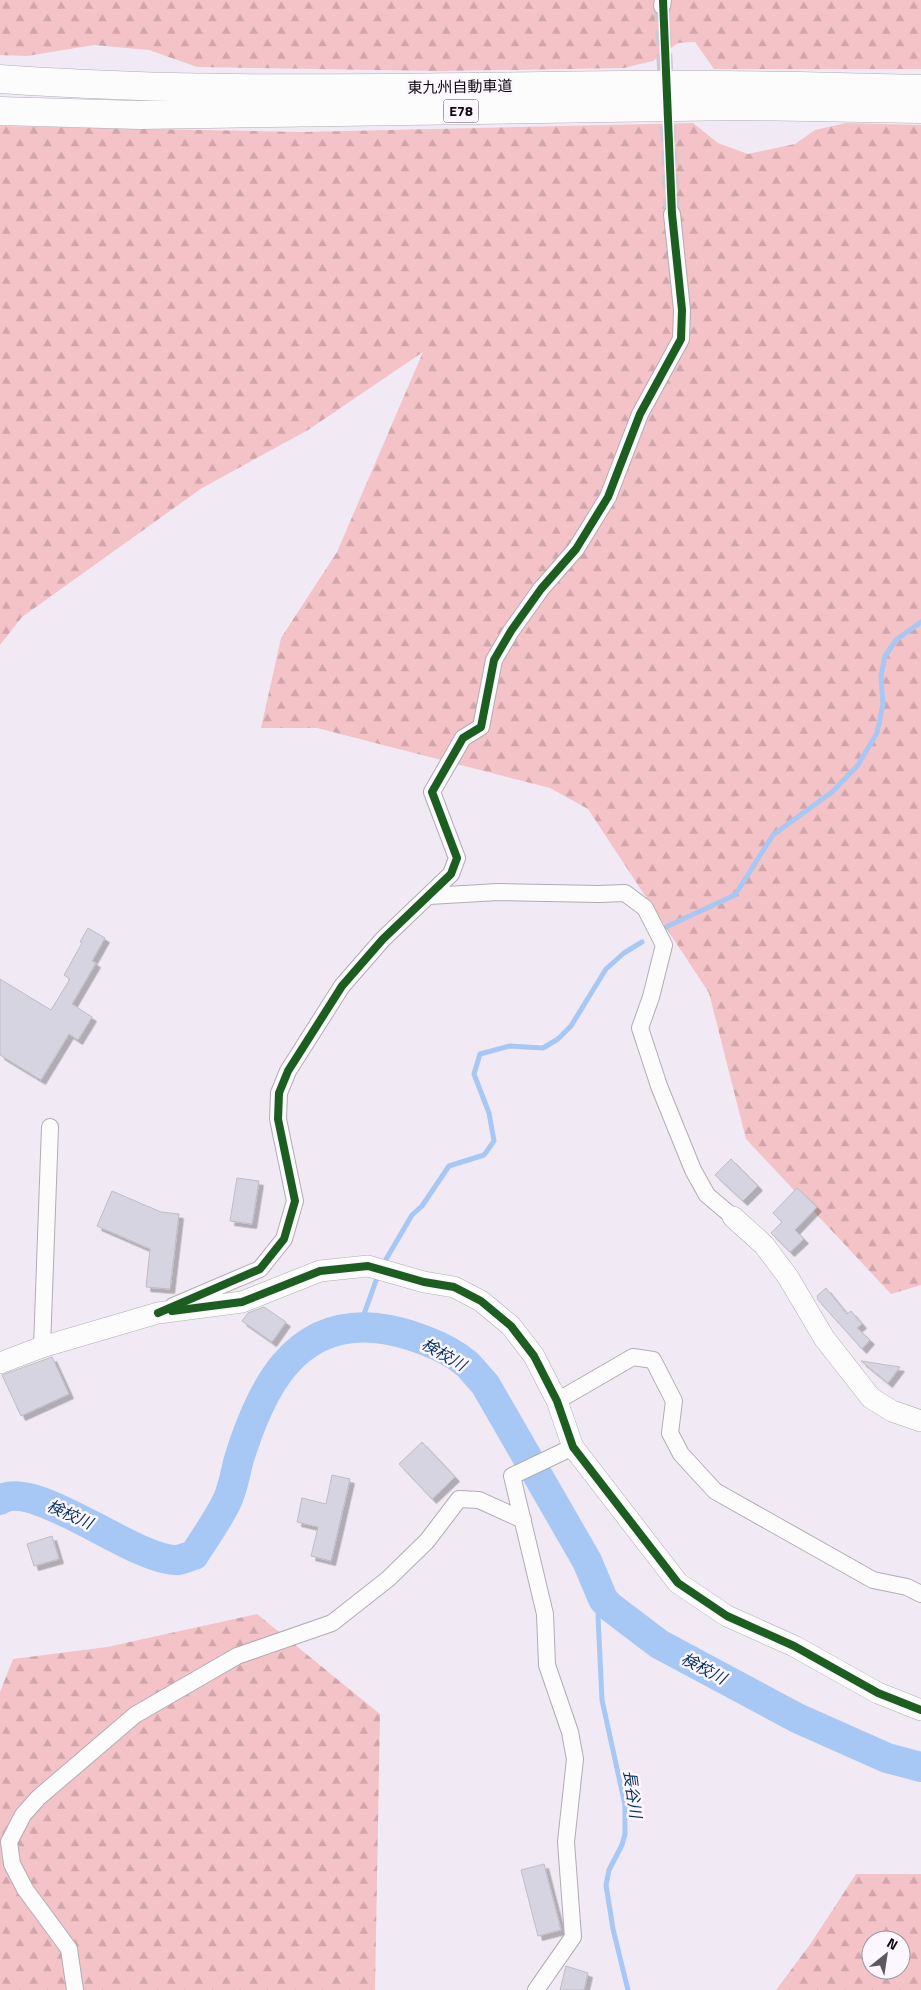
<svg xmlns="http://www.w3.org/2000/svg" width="921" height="1990" font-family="'Titillium Web','Noto Sans JP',sans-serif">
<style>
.forest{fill:url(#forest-firs);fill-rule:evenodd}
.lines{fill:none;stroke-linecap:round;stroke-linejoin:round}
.stream{stroke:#a7c7f4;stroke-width:5}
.river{stroke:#a7c7f4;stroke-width:30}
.building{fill:#d7d4e2;stroke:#bfbcc4;filter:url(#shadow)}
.minor-tunnel{stroke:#cfc8d2;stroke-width:16;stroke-dasharray:16 8;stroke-linecap:butt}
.minor-casing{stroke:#b1acb4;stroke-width:18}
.tertiary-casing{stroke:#b1acb4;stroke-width:22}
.motorway-casing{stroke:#b1acb4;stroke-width:29}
.minor{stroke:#fdfcfd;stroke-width:16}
.tertiary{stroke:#fdfcfd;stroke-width:21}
.motorway{stroke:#fdfcfd;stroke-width:28}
.cycleway-casing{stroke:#fcf6fe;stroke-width:11}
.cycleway{stroke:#1b5e20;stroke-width:8}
.labels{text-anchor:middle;stroke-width:5;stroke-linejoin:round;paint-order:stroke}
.shield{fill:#fcf6fe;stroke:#555057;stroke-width:1}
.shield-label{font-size:14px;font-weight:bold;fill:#0e090f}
.street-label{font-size:15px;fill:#0e090f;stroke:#fcf6fe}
.water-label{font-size:16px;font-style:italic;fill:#04315f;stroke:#fcf6fe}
</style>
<defs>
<pattern id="forest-firs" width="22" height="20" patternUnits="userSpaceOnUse" patternTransform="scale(1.25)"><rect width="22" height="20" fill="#f4c3c7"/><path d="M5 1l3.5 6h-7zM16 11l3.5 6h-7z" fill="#d0a6aa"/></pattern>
<filter id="shadow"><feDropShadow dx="4.5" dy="4.5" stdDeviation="0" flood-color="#0004"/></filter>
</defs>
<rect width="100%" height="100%" fill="#f1eaf4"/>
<g class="forest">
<path d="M0 0H921V69H714L695 42 678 43 653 61 624 68 441 71 197 67 149 50 94 45 27 56 0 55Z"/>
<path d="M693 123 718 143 748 154 795 144 815 130 846 123 921 125V1285L891 1294 746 1139 709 993 588 809 550 788 317 728H261L281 638 337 552 423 352 308 430 202 488 22 617 0 645V126L303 132Z"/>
<path d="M257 1614 380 1714 375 1990H0V1692L13 1659 107 1647Z"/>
<path d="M856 1874H921V1990H776L811 1943ZM871 1940H901V1970H871Z"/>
</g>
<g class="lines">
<g class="stream">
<path d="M666 927 735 895 773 835 832 792 858 765 877 733 883 704 881 676 885 656 896 640 921 622"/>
<path d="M385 1261 412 1215 422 1206 449 1166 484 1155 494 1141 489 1113 474 1074 480 1054 510 1046 543 1048 558 1039 571 1026 606 969 624 953 642 942"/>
<path d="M362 1327 363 1317 378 1275"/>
<path d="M603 1599 598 1616 602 1700 625 1805V1834L622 1845 609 1870 606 1885 613 1929 628 1990"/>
</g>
<path class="river" d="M0 1500C33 1477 135 1561 176 1560 182 1560 189 1556 194 1555 205 1538 217 1521 226 1503 233 1490 235 1473 239 1459 260 1391 293 1320 376 1328 404 1331 445 1345 467 1364 473 1370 479 1378 485 1384L587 1561 603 1599 609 1606 659 1644 797 1718 887 1758 921 1767"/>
</g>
<g class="building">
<path d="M88 928 105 938 92 961 96 963 72 1004 92 1017 78 1040 69 1034 41 1080 0 1055V979L51 1010 70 979 64 975 82 943 80 942Z"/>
<path d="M731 1159 758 1186 743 1201 715 1175Z"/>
<path d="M237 1178 259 1181 252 1224 230 1221Z"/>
<path d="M797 1188 817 1207 795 1230 804 1239 790 1252 771 1233 782 1222 773 1213Z"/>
<path d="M112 1191 161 1212 179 1214 170 1289 146 1287 150 1249 97 1226Z"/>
<path d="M826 1288 847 1314 851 1311 862 1324 857 1328 870 1340 862 1349 818 1300 817 1296Z"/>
<path d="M264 1307 286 1322 272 1342 242 1321 248 1313Z"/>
<path d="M52 1357 69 1394 21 1416 2 1375Z"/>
<path d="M861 1361 900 1367 888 1383Z"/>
<path d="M422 1442 455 1477 432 1499 399 1464Z"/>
<path d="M332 1475 350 1479 331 1561 311 1556 318 1527 297 1522 302 1498 326 1504Z"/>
<path d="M52 1536 59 1559 34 1566 27 1544Z"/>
<path d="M544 1864 561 1930 538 1936 521 1870Z"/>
<path d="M566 1966 588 1973 584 1990H560Z"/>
</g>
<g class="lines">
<path class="minor-tunnel" d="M662 6 672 214"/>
<g class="minor-casing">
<g id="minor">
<path d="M662 6 663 0"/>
<path d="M429 896 498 892 599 894 625 893 645 908 664 945 651 997 640 1028 659 1086 693 1170 707 1195 733 1217"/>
<path d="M173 1306 260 1269 284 1239 295 1201 278 1119 279 1093 288 1071 342 986 383 939 451 874 457 858 432 792 463 738 481 727 494 660 511 631 541 589 576 549 608 497 640 414 681 339 682 310 672 214"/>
<path d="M42 1347 50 1127"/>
<path d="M557 1401 633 1357 653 1360 674 1401 670 1433 681 1454 715 1491 873 1580 907 1587 921 1594"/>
<path d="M75 1990 69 1949 25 1889 12 1864 9 1842 23 1815 38 1798 135 1715 237 1656 332 1623 388 1579 427 1541 459 1499 479 1500 523 1520"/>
<path d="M536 1990 573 1937 566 1842 575 1759 570 1732 547 1665 545 1614 512 1476 573 1447"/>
</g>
</g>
<g class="tertiary-casing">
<g id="tertiary">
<path d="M733 1217 764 1245 788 1277 824 1338 871 1398 892 1411 921 1421"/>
<path d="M0 1363 42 1347 158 1313 242 1302 320 1271 368 1266 424 1282 454 1287 481 1301 511 1326 534 1356 557 1401 573 1447 678 1583 727 1616 794 1646 878 1693 921 1710"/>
</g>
</g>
<g class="motorway-casing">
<g id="motorway">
<path d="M0 79C206 94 413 87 620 85 721 84 821 86 921 89"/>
<path d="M0 111 140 115 741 106 921 109"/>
</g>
</g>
<use href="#minor" class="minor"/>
<use href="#tertiary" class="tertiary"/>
<use href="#motorway" class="motorway"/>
<g class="cycleway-casing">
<g id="cycleway">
<path d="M172 1311 242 1302 320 1271 368 1266 424 1282 454 1287 481 1301 511 1326 534 1356 557 1401 573 1447 678 1583 727 1616 794 1646 878 1693 921 1710"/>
<path d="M158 1313 260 1269 284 1239 295 1201 278 1119 279 1093 288 1071 342 986 383 939 451 874 457 858 432 792 463 738 481 727 494 660 511 631 541 589 576 549 608 497 640 414 681 339 682 310 672 214 663 0"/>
</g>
</g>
<use href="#cycleway" class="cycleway"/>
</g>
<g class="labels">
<rect class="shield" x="443.5" y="99.5" width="35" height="23" rx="4"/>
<g class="shield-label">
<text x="461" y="116">E78</text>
</g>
<g class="street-label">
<text transform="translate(460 87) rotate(-1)" y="5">東九州自動車道</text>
</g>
<g class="water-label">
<text transform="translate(444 1354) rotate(30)" y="6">検校川</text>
<text transform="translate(70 1514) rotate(24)" y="6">検校川</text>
<text transform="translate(704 1668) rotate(28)" y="6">検校川</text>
<text transform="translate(633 1794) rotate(82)" y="6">長谷川</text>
</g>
</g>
<g transform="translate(886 1955) rotate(30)"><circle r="24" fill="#fcf6fe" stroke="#9d979e"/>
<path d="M0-4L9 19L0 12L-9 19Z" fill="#5d585f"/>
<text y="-8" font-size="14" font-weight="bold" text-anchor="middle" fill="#0e090f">N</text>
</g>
</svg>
